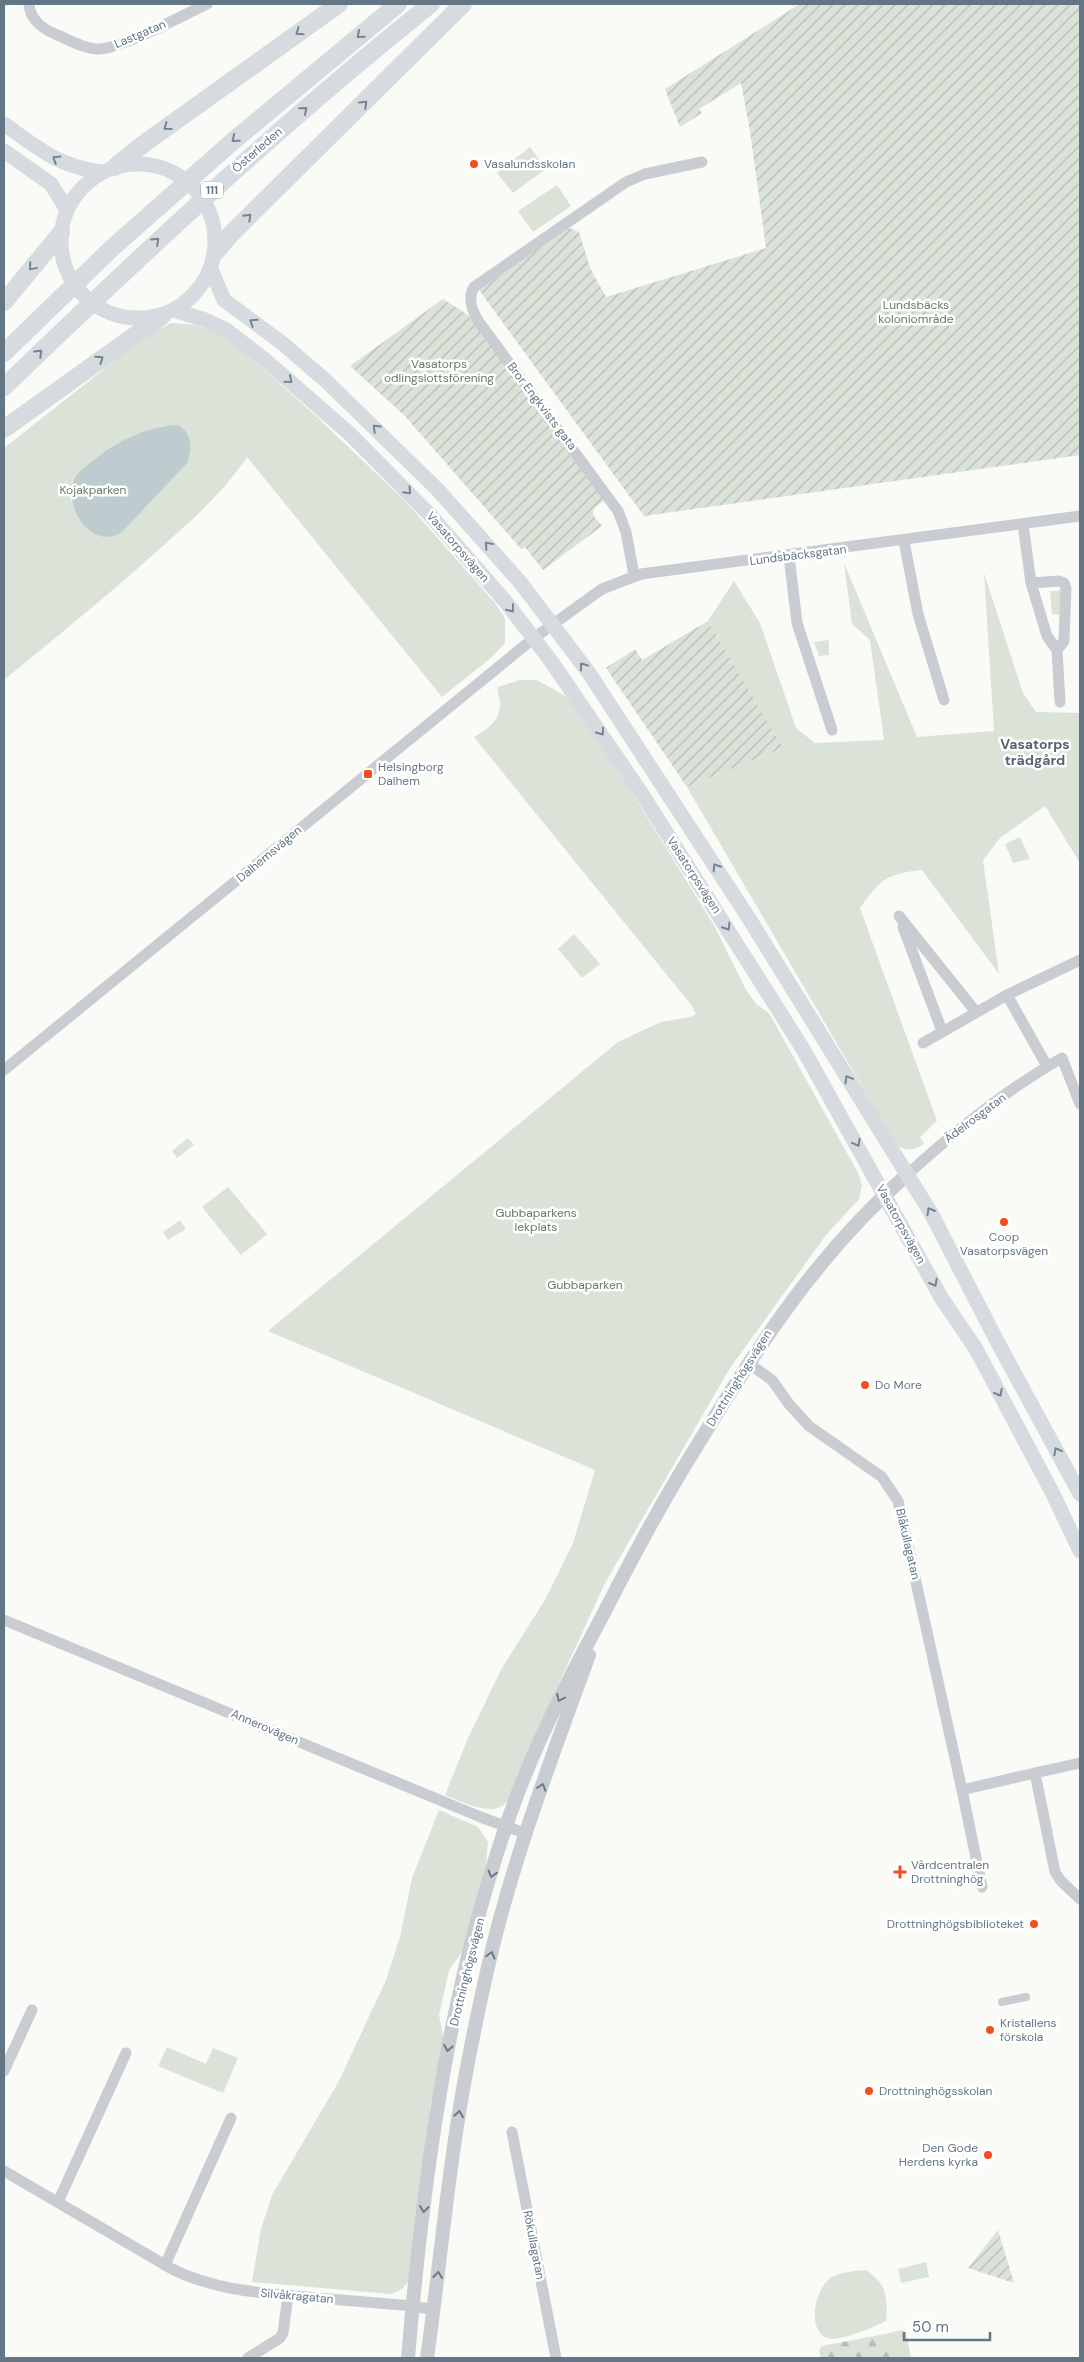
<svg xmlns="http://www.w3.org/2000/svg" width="1084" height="2362" font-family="'DM Sans',sans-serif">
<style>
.green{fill:#dbe2d8}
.forest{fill:url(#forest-firs)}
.garden{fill:url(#garden-furrows)}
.water{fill:#becbcf}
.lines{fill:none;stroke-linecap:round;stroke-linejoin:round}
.pedestrian{stroke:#c9cdd1;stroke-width:8}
.minor{stroke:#c9cdd1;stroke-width:11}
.tertiary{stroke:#c9cdd1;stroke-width:14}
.secondary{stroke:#d6dbdf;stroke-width:15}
.primary{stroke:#d6dbdf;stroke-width:18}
.oneway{stroke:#738592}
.oneway2{stroke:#677a89}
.poi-dot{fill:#f34e1e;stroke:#fff;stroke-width:2}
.labels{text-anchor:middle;stroke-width:5;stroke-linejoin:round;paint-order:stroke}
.shield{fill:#fff;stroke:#919faa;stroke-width:1}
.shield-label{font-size:11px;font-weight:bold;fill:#627685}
.street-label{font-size:12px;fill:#627685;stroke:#fff}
.poi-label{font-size:12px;fill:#627685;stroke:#fff;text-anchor:start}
.park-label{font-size:12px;fill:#667b61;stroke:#fff}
.neighbourhood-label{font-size:14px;font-weight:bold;fill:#55646f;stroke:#fff}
</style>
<defs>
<pattern id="forest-firs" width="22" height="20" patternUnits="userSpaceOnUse" patternTransform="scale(1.25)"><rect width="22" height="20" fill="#dbe2d8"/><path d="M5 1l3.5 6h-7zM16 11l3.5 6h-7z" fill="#b5bcb5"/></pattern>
<pattern id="garden-furrows" width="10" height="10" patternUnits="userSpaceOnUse" patternTransform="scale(1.25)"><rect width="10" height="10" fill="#dbe2d8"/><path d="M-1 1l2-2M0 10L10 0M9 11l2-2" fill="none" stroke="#b5bcb5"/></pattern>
</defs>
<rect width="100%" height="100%" fill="#fafaf7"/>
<g class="green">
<path d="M530 147 546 169 513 193 497 173Z"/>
<path d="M557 185 571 206 533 232 518 211Z"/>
<path d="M171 323 195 325 222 334 260 366 317 417 405 501 495 603 505 618V643L492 657 442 697 247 457C222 494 189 523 155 553 106 597 55 638 4 680V448L145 337Z"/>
<path d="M844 563 917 737 994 731 984 573 1023 693 1036 712 1080 713V863L1045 806 1000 838 983 860 999 974 922 870C886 874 881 879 860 908L937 1121 920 1137 924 1144C914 1151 904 1152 895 1143L687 787 783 748 708 621 734 581 760 623 796 728 815 743 884 740 870 640 852 624Z"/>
<path d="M1064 590 1063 615 1052 614 1050 591Z"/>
<path d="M829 640V655L819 656 814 642Z"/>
<path d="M519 680H537L567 697 629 788 715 927 745 988 756 1004 769 1013 858 1173 862 1185 859 1199 826 1235 730 1368 605 1583 549 1705 512 1793C510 1796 508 1801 506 1803 491 1818 461 1801 445 1795L468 1738 502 1668 545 1600 573 1543 595 1470 268 1331 618 1042 661 1022 690 1017 696 1014 692 1006 474 737C487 730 501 720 500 703 500 696 496 694 498 687Z"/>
<path d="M1020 837 1030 859 1013 863 1005 844Z"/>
<path d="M574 934 600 964 582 978 558 949Z"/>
<path d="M188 1138 194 1145 177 1158 172 1151Z"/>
<path d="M228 1187 267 1234 241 1255 202 1207Z"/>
<path d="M180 1220 186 1229 168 1240 163 1232Z"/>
<path d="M439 1810 478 1827 488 1842 486 1864 463 1951 449 1970 439 2015 444 2041 431 2102 410 2280 402 2289 392 2294 252 2282 261 2229 272 2195 339 2081 386 1980 400 1937 412 1878Z"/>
<path d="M167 2047 206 2064 213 2048 238 2058 223 2093 158 2066Z"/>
<path d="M926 2262 929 2277 901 2283 898 2269Z"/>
<path d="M866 2270C887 2285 888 2296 886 2321 874 2327 839 2342 827 2338 806 2330 815 2287 832 2277 842 2272 855 2271 866 2270Z"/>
<path d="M902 2330 906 2332 911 2358H897L885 2334Z"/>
</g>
<path class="forest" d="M885 2334 897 2358H821L819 2350 822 2346Z"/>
<g class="garden">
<path d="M800 4H1080V455L644 516 479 290 569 228 579 232 590 268 606 297 766 248 750 131 741 83 699 109 702 113 680 127 665 89Z"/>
<path d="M443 299 468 315 605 500 593 509V515L602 526 543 570 525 547 521 549 404 415 350 366Z"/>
<path d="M708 621 783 748 687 787 606 668 635 649 642 660Z"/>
<path d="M998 2230 1014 2283 968 2268Z"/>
</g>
<path class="water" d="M178 425C193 434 192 448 187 463L122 532C93 551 65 510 73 483 76 473 83 469 90 463 115 442 145 427 178 425Z"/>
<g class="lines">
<path class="pedestrian" d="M1002 2002 1026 1997"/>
<g class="minor">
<path d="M29 4C30 19 41 28 55 34 68 39 84 49 98 49 122 49 183 15 207 4"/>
<path d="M1023 524 1031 583 1047 636 1057 650 1060 702"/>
<path d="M904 541 918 614 944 700"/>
<path d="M789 556 797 623 832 730"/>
<path d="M634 575 626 532 618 511 479 322C472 311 467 299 474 287L626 182 645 174 702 162"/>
<path d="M1031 583 1059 581 1064 583 1066 588 1064 641 1057 650"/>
<path d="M899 916 976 1012"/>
<path d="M903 927 942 1031"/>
<path d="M923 1043 1007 995"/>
<path d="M1047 1066 1007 995 1080 960"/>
<path d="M4 1070 534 638 602 589 641 574 1080 516"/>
<path d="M908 1174C955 1131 1007 1089 1062 1058L1080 1104"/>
<path d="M748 1363 772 1380 789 1404 809 1426 882 1477 898 1501 962 1790 982 1887"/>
<path d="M4 1620 483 1818 527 1834"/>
<path d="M1080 1763 1035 1773 1055 1872 1061 1881 1080 1899"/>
<path d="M962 1790 1035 1773"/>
<path d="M4 2071 32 2010"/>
<path d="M512 2132 556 2358"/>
<path d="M4 2171 172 2269C214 2290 260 2293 306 2297 342 2300 377 2303 413 2306L434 2310"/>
<path d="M58 2202 126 2053"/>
<path d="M165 2265 231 2118"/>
<path d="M248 2358 280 2338 283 2333 288 2295"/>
</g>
<g class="tertiary">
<path d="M408 2358C424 2167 451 1970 519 1790 543 1728 574 1669 605 1611 633 1556 662 1502 695 1449 756 1349 818 1252 908 1174"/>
<path d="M427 2358C438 2281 445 2203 457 2126 465 2073 476 2020 488 1967 512 1861 552 1757 589 1655"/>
</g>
<g class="secondary">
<path d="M4 124C38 148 59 167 102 172"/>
<path d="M4 151 51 184 67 210"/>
<circle cx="138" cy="241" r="77"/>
<path d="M211 269 224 300 282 343 324 379 437 489 520 582 589 673 750 920 931 1213 998 1343 1080 1494"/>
<path d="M174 310 205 320 225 329 265 360 350 434 430 515 505 601 551 661 642 794 803 1049 942 1299 976 1349 1053 1494 1080 1551"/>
</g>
<g class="primary">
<path d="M115 167 142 145 339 4"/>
<path d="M215 253 231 234 463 4"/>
<path d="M4 302 61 233"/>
<path d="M4 353 111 249 232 142 398 4"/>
<path d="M4 387C142 254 281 124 431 4"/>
<path d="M4 429 162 316"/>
</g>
</g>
<defs><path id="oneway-chevron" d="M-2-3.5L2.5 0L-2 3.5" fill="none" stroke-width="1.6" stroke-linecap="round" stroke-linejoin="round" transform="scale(1.25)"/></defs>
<g class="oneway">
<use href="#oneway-chevron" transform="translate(299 32) rotate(145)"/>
<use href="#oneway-chevron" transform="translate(360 35) rotate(140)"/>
<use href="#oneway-chevron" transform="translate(364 104) rotate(-44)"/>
<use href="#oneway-chevron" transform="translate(304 110) rotate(-41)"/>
<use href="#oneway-chevron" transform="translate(167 127) rotate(144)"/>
<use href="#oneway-chevron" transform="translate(235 139) rotate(140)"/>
<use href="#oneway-chevron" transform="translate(56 159) rotate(-148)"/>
<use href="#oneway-chevron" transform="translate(248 217) rotate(-45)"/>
<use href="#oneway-chevron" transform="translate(156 241) rotate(-43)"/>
<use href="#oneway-chevron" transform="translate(32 267) rotate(130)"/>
<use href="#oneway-chevron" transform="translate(253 322) rotate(-145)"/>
<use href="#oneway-chevron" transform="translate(39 353) rotate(-44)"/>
<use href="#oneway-chevron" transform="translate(100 359) rotate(-35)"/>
<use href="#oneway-chevron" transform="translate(289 380) rotate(40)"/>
<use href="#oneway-chevron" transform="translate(376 428) rotate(-136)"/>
<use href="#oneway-chevron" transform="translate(408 491) rotate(47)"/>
<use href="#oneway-chevron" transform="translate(488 545) rotate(-131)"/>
<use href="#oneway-chevron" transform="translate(511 609) rotate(52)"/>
<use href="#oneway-chevron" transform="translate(583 666) rotate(-126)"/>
<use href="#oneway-chevron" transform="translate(601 732) rotate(55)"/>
<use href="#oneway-chevron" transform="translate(716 867) rotate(-122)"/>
<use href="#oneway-chevron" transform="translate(727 927) rotate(58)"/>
<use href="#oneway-chevron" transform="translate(848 1079) rotate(-121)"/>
<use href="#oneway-chevron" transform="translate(857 1143) rotate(61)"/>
<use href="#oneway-chevron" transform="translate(930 1211) rotate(-120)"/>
<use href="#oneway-chevron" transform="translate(934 1283) rotate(62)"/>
<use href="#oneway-chevron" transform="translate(999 1393) rotate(62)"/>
<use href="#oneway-chevron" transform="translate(1057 1451) rotate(-119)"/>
</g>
<g class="oneway2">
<use href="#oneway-chevron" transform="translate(560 1698) rotate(115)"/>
<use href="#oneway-chevron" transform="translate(542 1787) rotate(-72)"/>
<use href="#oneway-chevron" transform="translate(492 1874) rotate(107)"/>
<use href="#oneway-chevron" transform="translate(491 1955) rotate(-75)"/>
<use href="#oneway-chevron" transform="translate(448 2048) rotate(100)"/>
<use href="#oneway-chevron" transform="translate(459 2114) rotate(-81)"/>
<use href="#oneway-chevron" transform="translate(424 2209) rotate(97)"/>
<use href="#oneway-chevron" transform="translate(438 2275) rotate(-83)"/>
</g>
<g class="poi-dot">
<circle cx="474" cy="164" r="5"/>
<rect x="363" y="769" width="10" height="10" rx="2.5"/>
<circle cx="1004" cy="1222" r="5"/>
<circle cx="865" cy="1385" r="5"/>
<path d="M897.5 1864.5h5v5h5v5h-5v5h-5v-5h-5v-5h5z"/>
<circle cx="1034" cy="1924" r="5"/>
<circle cx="990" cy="2030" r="5"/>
<circle cx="869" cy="2091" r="5"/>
<circle cx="988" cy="2155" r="5"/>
</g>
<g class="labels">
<rect class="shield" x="201" y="181.5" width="22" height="17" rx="4"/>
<g class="shield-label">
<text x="212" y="194">111</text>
</g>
<g class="street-label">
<text transform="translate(140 34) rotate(-23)" y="4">Lastgatan</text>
<text transform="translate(257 150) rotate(-41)" y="4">Österleden</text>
<text transform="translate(542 406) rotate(53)" y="4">Bror Engkvists gata</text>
<text transform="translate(458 547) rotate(49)" y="4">Vasatorpsvägen</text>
<text transform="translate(798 555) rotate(-7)" y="4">Lundsbäcksgatan</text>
<text transform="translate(269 854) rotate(-40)" y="4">Dalhemsvägen</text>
<text transform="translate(694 875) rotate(57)" y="4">Vasatorpsvägen</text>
<text transform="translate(975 1118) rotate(-37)" y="4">Ädelrosgatan</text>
<text transform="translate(901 1224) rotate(61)" y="4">Vasatorpsvägen</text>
<text transform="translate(739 1378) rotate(-58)" y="4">Drottninghögsvägen</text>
<text transform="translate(908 1544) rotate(77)" y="4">Blåkullagatan</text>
<text transform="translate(265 1727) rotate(23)" y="4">Annerovägen</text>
<text transform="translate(467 1972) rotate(-76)" y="4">Drottninghögsvägen</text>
<text transform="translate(534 2245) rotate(79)" y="4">Rökullagatan</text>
<text transform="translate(297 2296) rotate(5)" y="4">Silvåkragatan</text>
</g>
<g class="poi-label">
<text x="484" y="168">Vasalundsskolan</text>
<text x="378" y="771">Helsingborg<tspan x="378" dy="14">Dalhem</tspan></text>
<text x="1004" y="1241" text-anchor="middle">Coop<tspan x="1004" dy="14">Vasatorpsvägen</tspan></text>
<text x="875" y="1389">Do More</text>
<text x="911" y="1869">Vårdcentralen<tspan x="911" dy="14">Drottninghög</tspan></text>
<text x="1024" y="1928" text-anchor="end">Drottninghögsbiblioteket</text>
<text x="1000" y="2027">Kristallens<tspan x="1000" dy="14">förskola</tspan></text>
<text x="879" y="2095">Drottninghögsskolan</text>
<text x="978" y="2152" text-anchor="end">Den Gode<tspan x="978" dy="14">Herdens kyrka</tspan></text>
</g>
<g class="park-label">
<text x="916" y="309">Lundsbäcks<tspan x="916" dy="14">koloniområde</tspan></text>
<text x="439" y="368">Vasatorps<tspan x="439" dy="14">odlingslottsförening</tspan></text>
<text x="93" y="494">Kojakparken</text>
<text x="536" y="1217">Gubbaparkens<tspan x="536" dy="14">lekplats</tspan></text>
<text x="585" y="1289">Gubbaparken</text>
</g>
<g class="neighbourhood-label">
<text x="1035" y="749">Vasatorps<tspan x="1035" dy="16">trädgård</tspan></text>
</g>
</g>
<rect width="1084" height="2362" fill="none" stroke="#627685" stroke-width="10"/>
<path d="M904 2332v8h86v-8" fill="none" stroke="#627685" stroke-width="2.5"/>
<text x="912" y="2332" font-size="15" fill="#627685" stroke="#ffffff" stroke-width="4" paint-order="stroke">50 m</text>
</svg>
